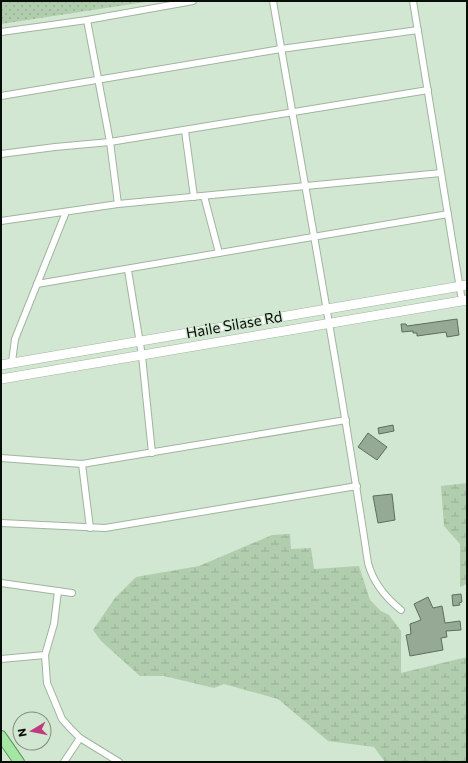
<svg xmlns="http://www.w3.org/2000/svg" width="468" height="763" font-family="Commissioner,sans-serif">
<style>
.grass{fill:url(#grass-dots)}
.wetland{fill:url(#wetland-marsh)}
.building{fill:#95a994;stroke:#5c6f5b}
.lines{fill:none;stroke-linecap:round;stroke-linejoin:round}
.minor-casing{stroke:#a0b49f;stroke-width:8}
.secondary-casing{stroke:#a0b49f;stroke-width:10}
.trunk-casing{stroke:#5f965d;stroke-width:12}
.minor{stroke:#fff;stroke-width:6}
.secondary{stroke:#fff;stroke-width:9}
.trunk{stroke:#a4e6a3;stroke-width:10}
.labels{text-anchor:middle;dominant-baseline:central;stroke-width:3;stroke-linejoin:round;paint-order:stroke}
.street-label{font-size:15px;fill:#070d07;stroke:#d2e7d1}
</style>
<defs>
<pattern id="grass-dots" width="8" height="8" patternUnits="userSpaceOnUse"><rect width="8" height="8" fill="#b0cdae"/><path d="M2 2h.1M6 6h.1" fill="none" stroke="#96af94" stroke-width="1.8" stroke-linecap="round"/></pattern>
<pattern id="wetland-marsh" width="20" height="14" patternUnits="userSpaceOnUse"><rect width="20" height="14" fill="#b0cdae"/><path d="M1 5h8M5 5V1M11 12h8M15 12V8" fill="none" stroke="#96af94"/></pattern>
</defs>
<rect width="100%" height="100%" fill="#d2e7d1"/>
<path class="grass" d="M1,1h151l-151,23z"/>
<g class="wetland">
<path d="M467,483v101l-7,3v-43l-16,-18 -3,-40z"/>
<path d="M290,534l1,15 20,-1 3,21 45,-3 11,34 11,11 8,4 12,16v42l66,-16v105h-82l-11,-15 -46,-6 -50,-42 -54,-15 -10,4 -50,-12h-24l-39,-35 -8,-11 22,-32 21,-21 63,-11 73,-31z"/>
</g>
<g class="building">
<path d="M457,319l2,16 -12,2 -1,-5 -29,4v-3h-4v-2l-11,1 -1,-8h5l1,2z"/>
<path d="M393,425l1,6 -15,3 -1,-6z"/>
<path d="M368,433l19,14 -10,13 -19,-13z"/>
<path d="M392,494l3,26 -17,3 -5,-27z"/>
<path d="M461,594l1,8 -3,1 1,2 -7,1 -1,-11z"/>
<path d="M428,597l5,11 9,-2 3,17 15,-2 1,9 -15,1 1,6 -6,1 2,12 -33,6 -4,-21 5,-1 -1,-10 11,-4 -7,-16z"/>
</g>
<g class="lines">
<defs>
<g id="minor">
<path d="M273,1c32,187 67,374 95,562 5,19 18,35 33,47"/>
<path d="M413,1l49,300"/>
<path d="M87,20l23,122 8,62"/>
<path d="M1,32l86,-12 106,-19"/>
<path d="M1,96l280,-47 137,-19"/>
<path d="M185,131l9,66"/>
<path d="M1,154l54,-7 55,-5 318,-52"/>
<path d="M204,196l15,57"/>
<path d="M1,221l117,-17 323,-31"/>
<path d="M128,270l14,86 10,97"/>
<path d="M37,284l411,-70"/>
<path d="M12,362l3,-23 51,-127"/>
<path d="M1,458l81,6 264,-44"/>
<path d="M82,464l8,64"/>
<path d="M1,523l104,5 252,-42"/>
<path d="M1,583l71,10"/>
<path d="M58,591l-4,33 -9,31 2,28 15,36 8,9 10,10 39,24"/>
<path d="M1,659l44,-4"/>
<path d="M64,762l16,-24"/>
</g>
<g id="secondary">
<path d="M1,365l466,-80"/>
<path d="M1,379l466,-79"/>
</g>
<path id="trunk" d="M1,736l18,26"/>
</defs>
<use href="#minor" class="minor-casing"/>
<use href="#secondary" class="secondary-casing"/>
<use href="#trunk" class="trunk-casing"/>
<use href="#minor" class="minor"/>
<use href="#secondary" class="secondary"/>
<use href="#trunk" class="trunk"/>
</g>
<g class="labels">
<g class="street-label">
<text transform="translate(234 324) rotate(-10)">Haile Silase Rd</text>
</g>
</g>
<rect width="468" height="763" fill="none" stroke="#070d07" stroke-width="4"/>
<g transform="translate(32 731) rotate(260)"><circle r="19" fill="#d2e7d1" stroke="#819080"/>
<path d="M0-3L7 15L0 10L-7 15Z" fill="#c03b7e"/>
<text y="-6" font-size="11" font-weight="bold" text-anchor="middle" fill="#070d07">N</text>
</g>
</svg>
